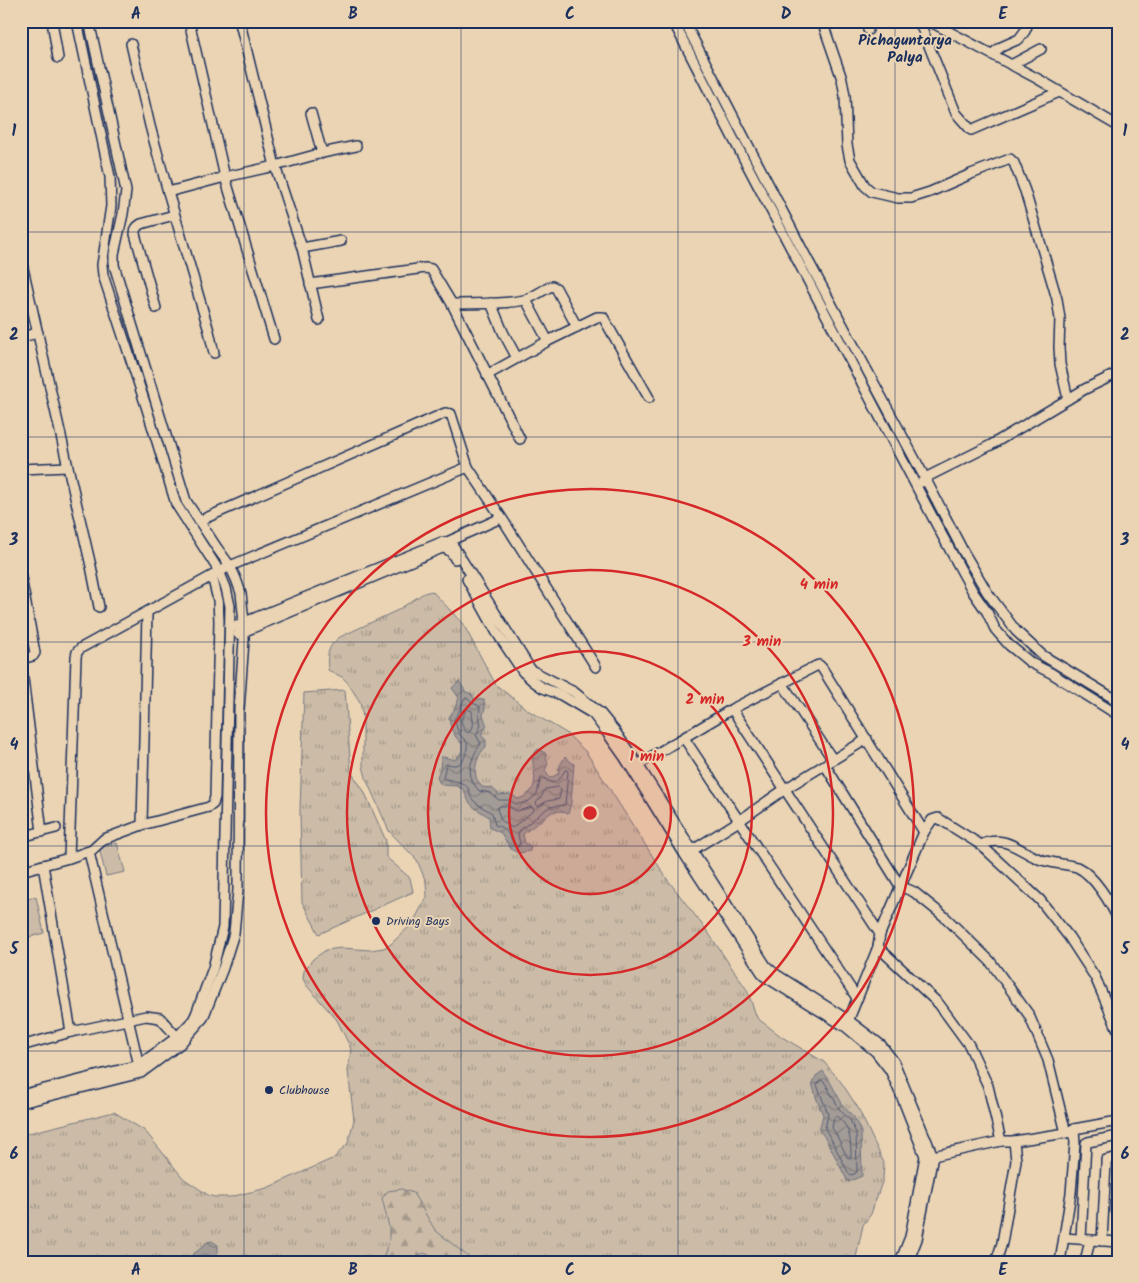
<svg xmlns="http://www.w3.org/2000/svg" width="1139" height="1283" font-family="Kalam,sans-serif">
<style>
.grass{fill:url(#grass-tufts);stroke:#747682}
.forest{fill:url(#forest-firs);stroke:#747682}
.garden{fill:#ccbca7;stroke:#747682}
.water{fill:url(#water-waves);stroke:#6d7080}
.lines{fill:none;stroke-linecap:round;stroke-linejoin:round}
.shore{stroke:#515a74;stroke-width:1}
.minor-casing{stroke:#1b2f5e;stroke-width:12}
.minor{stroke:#ead4b3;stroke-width:9}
.grid{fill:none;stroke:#1b2f5e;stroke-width:1;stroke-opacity:0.55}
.ring{fill:none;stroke:#d62828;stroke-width:2.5}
.poi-dot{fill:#1b2f5e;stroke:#ead4b3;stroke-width:2}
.labels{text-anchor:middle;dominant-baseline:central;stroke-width:4;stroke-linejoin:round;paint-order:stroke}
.poi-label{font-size:12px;fill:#1b2f5e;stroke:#ead4b3;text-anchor:start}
.quarter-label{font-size:15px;font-weight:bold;fill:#1b2f5e;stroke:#ead4b3}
.centre{fill:#d62828;stroke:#ead4b3;stroke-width:2.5}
.ring-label{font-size:15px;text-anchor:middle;font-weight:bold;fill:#d62828;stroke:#ead4b3;stroke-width:4;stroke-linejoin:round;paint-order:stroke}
.neatline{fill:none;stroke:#1b2f5e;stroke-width:2}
.grid-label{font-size:16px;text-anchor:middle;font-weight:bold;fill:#1b2f5e}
</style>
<defs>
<pattern id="grass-tufts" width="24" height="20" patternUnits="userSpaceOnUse" patternTransform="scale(1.25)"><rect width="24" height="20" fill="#ccbca7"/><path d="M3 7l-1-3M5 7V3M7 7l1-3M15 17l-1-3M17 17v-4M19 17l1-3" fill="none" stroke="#a5998b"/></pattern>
<pattern id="forest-firs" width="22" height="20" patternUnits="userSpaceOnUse" patternTransform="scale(1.25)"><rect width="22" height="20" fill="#ccbca7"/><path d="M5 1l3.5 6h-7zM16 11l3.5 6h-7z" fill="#a5998b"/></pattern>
<pattern id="water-waves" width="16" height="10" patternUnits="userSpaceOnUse" patternTransform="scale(1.25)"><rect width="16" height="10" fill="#a39b96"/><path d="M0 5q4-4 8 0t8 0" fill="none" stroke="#847f7e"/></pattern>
</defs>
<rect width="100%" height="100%" fill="#ead4b3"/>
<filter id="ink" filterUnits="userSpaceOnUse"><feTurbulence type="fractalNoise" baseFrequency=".02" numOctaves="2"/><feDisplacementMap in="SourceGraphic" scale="10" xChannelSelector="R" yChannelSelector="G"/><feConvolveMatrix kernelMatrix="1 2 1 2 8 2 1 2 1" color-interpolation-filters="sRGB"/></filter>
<g filter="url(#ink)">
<g class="grass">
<path d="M432,591l31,33 33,61 33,26 37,22 20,19 81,127 40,52 40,59 10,28 25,19 42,25 17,20 17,26 26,55 -1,16 -12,35 -8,11 -8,37h-834v-127l93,-23 31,19 38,47 25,17 6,2h16l37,-9 67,-30 14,-15 6,-23 -6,-49 3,-22 -14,-29 -30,-34 -4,-7 1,-8 9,-12 13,-9 15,-2 29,2 14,-2 7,-4 21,-20 15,-27 -1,-15 -9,-22 -28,-29 -22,-50 -4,-15v-49l-3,-15 -12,-19 -6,-6 -14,-7c-1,-15 -1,-24 12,-33l58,-27 26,-17z"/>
<path d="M345,690l6,82 13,19 22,50v16l24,21 3,14 -94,42 -17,-32 -2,-91 4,-118z"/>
</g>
<path class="forest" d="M401,1189l12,4 22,37 36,29v3h-28l-19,-9 -20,9h-22l7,-22v-13l-7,-29 6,-7z"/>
<g class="garden">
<path d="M117,843l8,29 -19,4 -7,-28z"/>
<path d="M36,897l8,36 -23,6v-39z"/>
</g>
<g class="water">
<path d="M459,681l7,11 6,2 2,5 10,1 1,8 -2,7 4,11 -6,9 5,5v7c-8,7 -12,19 -10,30 1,3 4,7 6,10l10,1 8,7 10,-1 8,5c23,-7 16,-24 14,-43l6,-7 7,4 3,10 -3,8 5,7 8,-4 2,-9 5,-8 9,7 -3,39 -3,11 -7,-3 -9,1 -29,22 2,9 6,4 -1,4 -11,2 -7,-3 -5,-7 -6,-10 -11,-5 -1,-11c-15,-10 -19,-9 -25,-27l-7,-4 -15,-1 -3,-3 -2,-5 3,-8 1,-12h3l11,3 7,-9v-7c-8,-8 -12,-15 -13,-27l5,-7 5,-12 -7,-10z"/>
<path d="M823,1071l6,9 15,27 10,10 7,15 1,44 -14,6 -22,-43 -7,-9 4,-15 -7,-18 -4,-14 5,-8z"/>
<path d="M212,1241l6,4v7l-5,10h-27c6,-9 15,-12 21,-20z"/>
</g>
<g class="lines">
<g class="shore">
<path d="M466,698l2,1 4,4 6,2 2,2 -1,9 2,9 -5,10 5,9c-7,8 -14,24 -9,36 1,4 5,8 7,11l11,2 9,7h10l7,4h3l10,-3 8,-7 4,-17h2c9,11 17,3 22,-7h2l1,2 -3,33 -16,2 -29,23 -2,4 2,10 -2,3c-7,-4 -8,-13 -14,-18 -3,-2 -6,-3 -9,-4l-3,-12c-6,-4 -15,-8 -20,-14 -3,-5 -2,-11 -7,-14 -7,-5 -16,-4 -22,-7l3,-14c3,0 5,1 8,1 11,0 14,-16 13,-23l-8,-8 -5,-15 5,-7 5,-13z"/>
<path d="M468,709l4,2c0,10 5,15 -4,22l-4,-3 -3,-9 5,-11z"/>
<path d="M558,787l3,2 -2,10 -12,2 -8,5h-2l-1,-3 6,-7 3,-7 8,-1z"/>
<path d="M500,806h7l10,5 15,-4 2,3 -22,18 -11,-8 -4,-11z"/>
<path d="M821,1080l4,3 15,27 10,10 6,13 1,38 -1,2 -4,2 -3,-1 -19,-37 -5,-8 3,-15 -11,-29z"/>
<path d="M836,1116c14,9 15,24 15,40l-1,2 -3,-1 -11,-23 -4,-6 2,-10z"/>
</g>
<defs>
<g id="minor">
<path d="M52,21l6,37"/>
<path d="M189,21l36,156 49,162"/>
<path d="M673,21l61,119 209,397 30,55 14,20 8,17 14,16 22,18 20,10 67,42"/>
<path d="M684,21l119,230 122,227 38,73 24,41 29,39 26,24 76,46"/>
<path d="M822,21l20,58 3,17 2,49 3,15 15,26 7,6 26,6h13l19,-6 41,-18 39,-15 4,4 11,28 32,108 3,20 -1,28 1,17 8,35"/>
<path d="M866,21l2,9"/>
<path d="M919,21l37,92 15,17 88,-38"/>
<path d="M929,21l109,58 80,47"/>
<path d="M240,23l35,143 27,82 17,72"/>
<path d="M131,44l19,82 18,66 41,139 5,22"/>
<path d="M992,54l9,-7 18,-8 6,-8 4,-10"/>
<path d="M1011,65l30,-16"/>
<path d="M311,113l11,40"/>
<path d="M168,192l57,-15 50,-11 47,-13 34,-7"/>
<path d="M302,248l39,-7"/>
<path d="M21,259l47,208 23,99 8,41"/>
<path d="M310,284l115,-16 6,1 21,35 68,135"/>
<path d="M526,300l22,41"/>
<path d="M491,303l12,29 14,26"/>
<path d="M452,304c24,-1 49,1 72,-4 7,-1 20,-11 28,-14l4,2 21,39"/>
<path d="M156,308l-21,-74c0,-5 1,-7 6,-10l33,-9"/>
<path d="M21,337l17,-4"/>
<path d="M487,375l61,-34 49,-24h6l46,81"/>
<path d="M21,469l47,-2"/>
<path d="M922,482l3,-4 66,-33 94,-56 33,-16"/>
<path d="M199,521l246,-108 6,1 17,53 37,56 91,144"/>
<path d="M445,543l2,-1 54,-24"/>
<path d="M21,577l14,76 -2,3 -12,3"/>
<path d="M467,579l30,54 26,39 10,9 10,7 18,7 32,19 15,20 17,24 60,97 79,121 82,51 30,25 14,18 11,25 24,61 -15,81 -10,25"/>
<path d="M230,628l212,-86h8l2,2 79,126 43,22 27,22 13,16 24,35 128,201 8,7 74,47 33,25 13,17 39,94 -16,83 -9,23"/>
<path d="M238,634l204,-86c8,1 10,5 13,11"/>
<path d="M21,662l21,170"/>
<path d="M782,683l51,77"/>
<path d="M732,709l148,225"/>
<path d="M684,738l173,260"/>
<path d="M825,765l75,121 14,6 31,25 45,44 39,54 19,45 18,73"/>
<path d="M634,767l98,-58 84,-43 3,-1 3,3 102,164"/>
<path d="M142,825l5,-213"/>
<path d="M21,837l35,-9"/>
<path d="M981,845c23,-11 37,5 58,14 11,4 26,5 38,8 17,8 33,35 41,52"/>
<path d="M89,852l51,218"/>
<path d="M688,853l51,-32 46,-32 82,-50"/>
<path d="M69,858l23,-8 12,-11 38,-14 67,-18 4,-3 2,-7 4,-176 -1,-21 -6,-24"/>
<path d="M43,865l28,167"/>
<path d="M21,871l48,-13 7,-201 1,-5 4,-4 149,-82 238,-99"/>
<path d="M878,947l61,57 30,41 19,41 13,55"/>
<path d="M847,1024l31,-77 2,-13 44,-102 8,-12 6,-2 43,27 59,55 29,37 26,40 23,53"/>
<path d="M21,1046l50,-14 75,-16 14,2 17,19"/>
<path d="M21,1095l118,-30 38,-28 16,-17 3,-6 17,-46 10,-41 7,-321 -4,-18 -7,-17 -43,-67 -30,-98 -43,-131 -1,-10 9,-59 -1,-29 -33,-156"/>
<path d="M21,1103l120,-30 39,-29 23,-26 20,-50 11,-35 4,-43 1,-180 5,-70v-18l-3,-29 -5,-14 -6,-13 -13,-18 -31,-47 -72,-236v-11l9,-40 3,-23 -37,-170"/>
<path d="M927,1156h6l68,-15h13l52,-8 8,-4 44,-8"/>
<path d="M1064,1238l54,4"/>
<path d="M1081,1239l5,-96 2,-1 30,-6"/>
<path d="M1102,1241l4,-77v-4l12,-3"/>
<path d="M996,1262l6,-19 14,-82 -2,-20"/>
<path d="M1060,1262l11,-69 4,-50 -1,-14"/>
<path d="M1085,1262l5,-22"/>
<path d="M1117,1262l1,-2"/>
</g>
</defs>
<use href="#minor" class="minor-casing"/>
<use href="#minor" class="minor"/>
</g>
</g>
<path class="grid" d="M244,21v1241M461,21v1241M678,21v1241M895,21v1241M21,232h1097M21,437h1097M21,642h1097M21,846h1097M21,1051h1097"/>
<circle cx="590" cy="813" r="81" fill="#d62828" fill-opacity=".12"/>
<g class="ring">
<circle cx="590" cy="813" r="81"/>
<circle cx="590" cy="813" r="162"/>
<circle cx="590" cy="813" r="243"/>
<circle cx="590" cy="813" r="324"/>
</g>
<g class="poi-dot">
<circle cx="376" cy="921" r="5"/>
<circle cx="269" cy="1090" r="5"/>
</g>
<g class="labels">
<g class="poi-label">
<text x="386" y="921">Driving Bays</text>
<text x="279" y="1090">Clubhouse</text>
</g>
<g class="quarter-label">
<text x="905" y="41">Pichaguntarya<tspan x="905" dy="17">Palya</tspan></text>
</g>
</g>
<circle cx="590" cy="813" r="8" class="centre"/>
<g class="ring-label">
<text x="819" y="589">4 min</text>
<text x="762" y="646">3 min</text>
<text x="705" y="704">2 min</text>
<text x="647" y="761">1 min</text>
</g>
<rect width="1139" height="1283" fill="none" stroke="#ead4b3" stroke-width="55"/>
<rect x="28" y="28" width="1084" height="1228" class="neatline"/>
<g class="grid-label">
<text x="136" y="19">A</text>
<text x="353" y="19">B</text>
<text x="570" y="19">C</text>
<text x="786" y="19">D</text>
<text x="1003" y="19">E</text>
<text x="14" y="136">1</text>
<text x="1125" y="136">1</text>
<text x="14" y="340">2</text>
<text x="1125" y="340">2</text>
<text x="14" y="545">3</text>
<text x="1125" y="545">3</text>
<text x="14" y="750">4</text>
<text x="1125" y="750">4</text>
<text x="14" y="954">5</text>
<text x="1125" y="954">5</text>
<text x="14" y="1159">6</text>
<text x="1125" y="1159">6</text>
<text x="136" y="1275">A</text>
<text x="353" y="1275">B</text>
<text x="570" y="1275">C</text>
<text x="786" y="1275">D</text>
<text x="1003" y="1275">E</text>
</g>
</svg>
